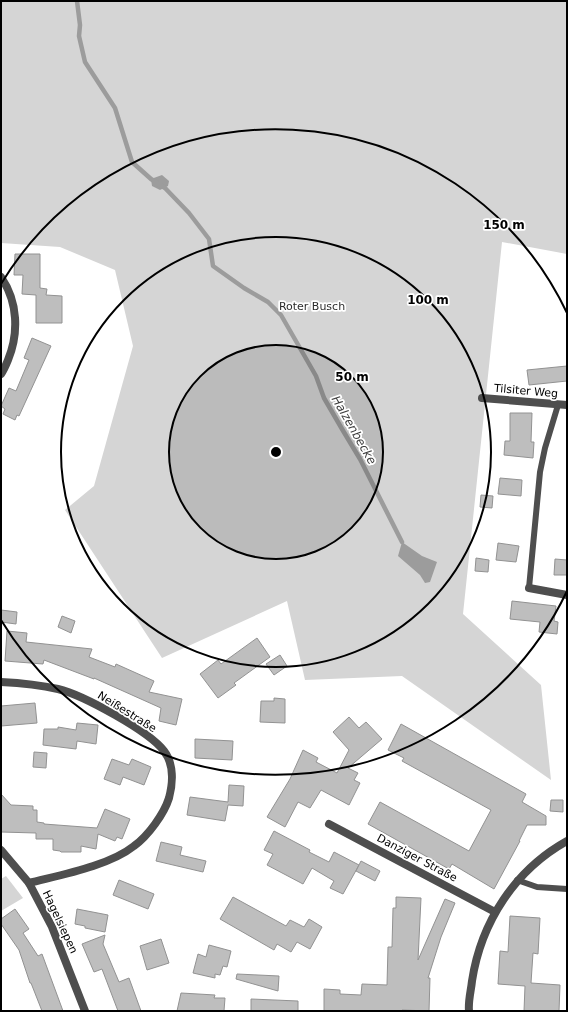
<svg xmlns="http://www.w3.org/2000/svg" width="568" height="1012" font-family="'DejaVu Sans',sans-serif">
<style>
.green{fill:#d5d5d5}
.water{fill:#9c9c9c}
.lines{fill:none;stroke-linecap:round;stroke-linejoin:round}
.stream{stroke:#9c9c9c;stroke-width:4.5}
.building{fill:#bebebe;stroke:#929292}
.lane{stroke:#4e4e4e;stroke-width:6}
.street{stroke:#4e4e4e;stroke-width:8}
.ring{fill:none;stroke:#000;stroke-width:2}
.labels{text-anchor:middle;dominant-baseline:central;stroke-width:3.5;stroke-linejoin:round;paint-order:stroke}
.park-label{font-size:11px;fill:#2c2c2c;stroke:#fff}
.street-label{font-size:11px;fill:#000;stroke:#fff}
.water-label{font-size:12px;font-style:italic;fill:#3d3d3d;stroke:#fff}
.centre{fill:#000;stroke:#fff;stroke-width:2}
.ring-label{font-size:12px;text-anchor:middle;font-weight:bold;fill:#000;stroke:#fff;stroke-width:3.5;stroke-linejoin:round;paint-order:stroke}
</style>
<rect width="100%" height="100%" fill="#fff"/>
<g class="green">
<path d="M1,1h566v253l-65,-12 -39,372 78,71 10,95 -149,-104 -97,4 -18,-79 -125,57 -97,-148 29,-24 39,-140 -18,-76 -55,-23 -59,-4z"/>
<path d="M6,876l17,22 -22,13v-32z"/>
</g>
<g class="water">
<path d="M162,175l7,6 -1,5 -8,4 -8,-4 -1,-7z"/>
<path d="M402,542l20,14 15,6 -7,20 -5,1 -5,-8 -22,-19z"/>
</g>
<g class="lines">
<path class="stream" d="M77,1l3,24 -1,11 6,26 30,46 17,54 19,17 14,9 24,25 20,26 4,27 31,22 24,14 13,13 35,61 8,22 18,31 18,30 42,83"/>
</g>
<g class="building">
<path d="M15,254h25v34l7,1 -1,6 16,1v27h-26v-28l-14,-1 1,-19h-9z"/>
<path d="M32,338l19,8 -32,70 -2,-1 -2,5 -12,-6 2,-5 -4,-3 8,-18 7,3 13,-31 -5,-2z"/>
<path d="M567,366v15l-38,4 -2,-15z"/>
<path d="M510,413h22l-1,29h3l-1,16 -29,-3 1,-14h5z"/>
<path d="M500,478l22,2 -1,16 -23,-2z"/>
<path d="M481,495l12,1 -1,12 -12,-1z"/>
<path d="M498,543l21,3 -3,16 -20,-2z"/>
<path d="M476,558l13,2 -1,12 -13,-1z"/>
<path d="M555,559l12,1v15h-13z"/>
<path d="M512,601l44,5 -2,15 4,1 -1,12 -18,-2 1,-10 -30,-3z"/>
<path d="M1,610l16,2 -1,12 -15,-2z"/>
<path d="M62,616l13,5 -4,12 -13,-6z"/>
<path d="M7,631l20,2 -1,9 66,7 -3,8 26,10 1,-3 38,17 -5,11 33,7 -6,26 -17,-4 2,-13 -67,-30v1l-50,-19 -1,4 -38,-3z"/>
<path d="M257,638l13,19 -36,26 2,2 -18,13 -18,-24 18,-14 3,4z"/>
<path d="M280,655l7,11 -13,9 -8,-11z"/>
<path d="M274,698l11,1v24l-25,-1 1,-21h13z"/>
<path d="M35,703l2,20 -36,3v-20z"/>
<path d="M349,717l10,11 7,-6 16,17 -34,29 10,5 -4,7 6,3 -11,22 -28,-15 -11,18 -12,-6 -13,25 -18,-10 23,-38 13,-29 15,8 -2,4 21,11 12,-23 -16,-18z"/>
<path d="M77,723l21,2 -2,19 -19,-3 -1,8 -33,-4 1,-16h14v-2l18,3z"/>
<path d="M401,724l125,70 -4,8 24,14v9h-19l-8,16h1l-26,48 -42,-25 -3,5 -81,-45 12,-22 89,49 22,-41 -89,-49 2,-3 -16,-8z"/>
<path d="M195,739l38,2 -1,19 -37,-2z"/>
<path d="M34,752l13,1 -1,15 -13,-1z"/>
<path d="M112,759l17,6 3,-6 19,8 -7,18 -21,-8 -3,8 -16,-6z"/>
<path d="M229,785l15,1 -1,20 -15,-1 -3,16 -38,-6 3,-18 38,5z"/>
<path d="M1,794l10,11 22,1v4h4v12l7,1v1l53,4 8,-19 25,10 -8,20 -5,-2 -2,4 -17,-7 -2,15 -15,-3v6h-20l-1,-1 -7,-1v-11h-17v-6l-35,-1z"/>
<path d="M551,800h12v12l-13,-1z"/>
<path d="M274,831l36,19 -1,2 20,10 5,-10 25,13 -16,29 -13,-6 4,-7 -22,-13 -9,16 -36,-19 6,-11 -9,-4z"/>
<path d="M161,842l21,5 -2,8 26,6 -3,11 -47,-11z"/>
<path d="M361,861l19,10 -5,10 -19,-10z"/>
<path d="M119,880l35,14 -6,15 -35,-14z"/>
<path d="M233,897l53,29 4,-6 14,7 5,-8 13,8 -12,22 -13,-7 -6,10 -14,-8 -3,6 -54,-31z"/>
<path d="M396,897l25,1 -3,62 27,-61 10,4 -14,34 -13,41h2l-1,33 -27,-1v1h-78v-22l16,1v4l21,1 1,-11 25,1 1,-38h4l1,-39h3z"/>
<path d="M15,909l14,20 -6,4 15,23 4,-2 21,57h-21l-11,-28h-1l-11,-33 -18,-26v-5z"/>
<path d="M77,909l31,6 -3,17 -20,-4v-2l-10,-2z"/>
<path d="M510,916l30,2 -2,36 -5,-1 -2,30 29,2 -1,26h-35l1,-25 -27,-2 2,-33 8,1z"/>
<path d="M105,935l-2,9 16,38 10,-4 12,33h-23l-16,-42 -8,3 -12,-28z"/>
<path d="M161,939l8,24 -22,7 -7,-24z"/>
<path d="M209,945l22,6 -4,16 -4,-1 -3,9 -5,-1v4l-22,-5 5,-19 8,3z"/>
<path d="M237,974l42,2 -1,15 -42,-12z"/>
<path d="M181,993l34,2 -1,3h11l-1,13h-47z"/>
<path d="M251,999l47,2v10h-47z"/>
</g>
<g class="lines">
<g class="lane">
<path d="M529,588l11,-116 5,-24 13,-43"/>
<path d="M517,880l20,7 30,2"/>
</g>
<g class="street">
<path d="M1,277c17,25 18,56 7,83 -2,5 -4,10 -7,14"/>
<path d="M482,398l85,7"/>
<path d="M529,588l38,7"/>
<path d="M1,682c19,1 39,3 57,7 25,6 91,42 106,62 10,13 9,32 5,47 -5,16 -21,38 -35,48 -25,20 -74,29 -105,37"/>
<path d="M329,824l166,88"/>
<path d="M1,850l28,33 23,44 33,84"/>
<path d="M469,1011c-1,-10 2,-20 3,-30 9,-59 43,-111 95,-140"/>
</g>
</g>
<circle cx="276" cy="452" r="107" fill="#000" fill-opacity=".12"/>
<g class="ring">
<circle cx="276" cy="452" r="107"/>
<circle cx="276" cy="452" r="215"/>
<path d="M567 591A322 322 0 0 1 1 620M1 284A322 322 0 0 1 567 313"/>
</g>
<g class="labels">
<g class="park-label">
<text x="312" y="306">Roter Busch</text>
</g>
<g class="street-label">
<text transform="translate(526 391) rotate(5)">Tilsiter Weg</text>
<text transform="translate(127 712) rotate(32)">Neißestraße</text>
<text transform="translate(417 858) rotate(28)">Danziger Straße</text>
<text transform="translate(60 922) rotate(65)">Hagelsiepen</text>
</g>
<g class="water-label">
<text transform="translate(354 430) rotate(60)">Halzenbecke</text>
</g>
</g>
<circle cx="276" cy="452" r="6" class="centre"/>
<g class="ring-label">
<text x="504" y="229">150 m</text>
<text x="428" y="304">100 m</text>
<text x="352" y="381">50 m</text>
</g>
<rect width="568" height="1012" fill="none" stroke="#000000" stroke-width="4"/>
</svg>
